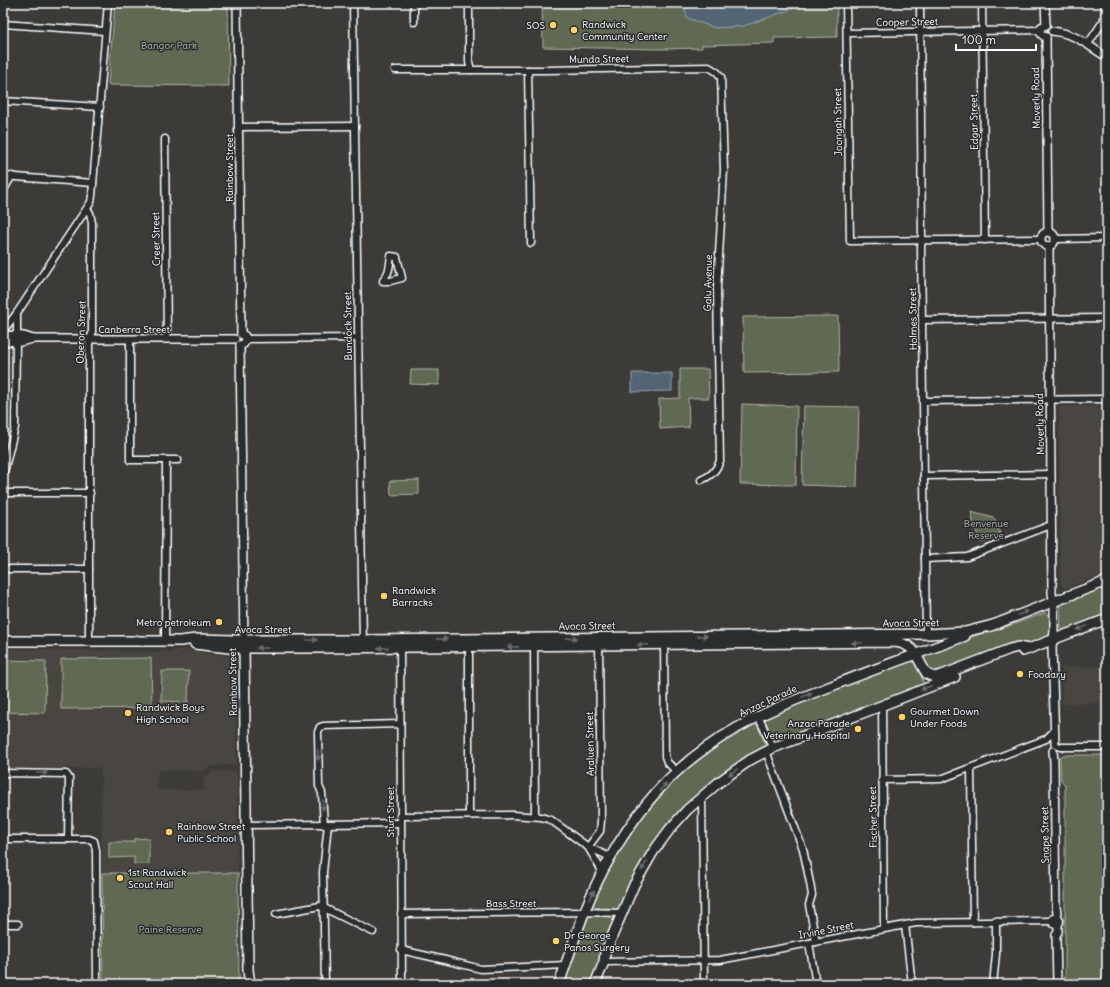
<svg xmlns="http://www.w3.org/2000/svg" width="1110" height="987" font-family="Delius,sans-serif">
<style>
.built{fill:#49453f}
.green{fill:#606b52;stroke:#b0b5a8}
.water{fill:#526575;stroke:#97a3ac}
.lines{fill:none;stroke-linecap:round;stroke-linejoin:round}
.minor-casing{stroke:#fff;stroke-width:9}
.tertiary-casing{stroke:#fff;stroke-width:10}
.primary-casing{stroke:#fff;stroke-width:12}
.minor{stroke:#2a2d2e;stroke-width:6}
.tertiary{stroke:#2a2d2e;stroke-width:7}
.primary{stroke:#2a2d2e;stroke-width:9}
.oneway{fill:#6a6c6d}
.poi-dot{fill:#ffd166;stroke:#2a2d2e;stroke-width:1.5}
.labels{text-anchor:middle;dominant-baseline:central;stroke-width:3;stroke-linejoin:round;paint-order:stroke}
.street-label{font-size:10px;fill:#fff;stroke:#2a2d2e}
.poi-label{font-size:10px;fill:#fff;stroke:#2a2d2e;text-anchor:start}
.park-label{font-size:10px;fill:#b0b5a8;stroke:#2a2d2e}
</style>
<rect width="100%" height="100%" fill="#3c3b38"/>
<filter id="ink" filterUnits="userSpaceOnUse"><feTurbulence type="fractalNoise" baseFrequency=".025" numOctaves="2"/><feDisplacementMap in="SourceGraphic" scale="8" xChannelSelector="R" yChannelSelector="G"/><feConvolveMatrix kernelMatrix="1 2 1 2 8 2 1 2 1" color-interpolation-filters="sRGB"/></filter>
<g filter="url(#ink)">
<g class="built">
<path d="M1061,406h46v167l-42,15 -3,-2 -2,-4 -1,-173z"/>
<path d="M3,649l166,3 13,-3 52,8 2,3v105l-25,1 -7,5 -46,-1 -1,20h47v-12l9,-7h24l1,102h-136l-1,-105 -98,1z"/>
<path d="M1107,666v73h-7v-36l-38,1v-37z"/>
</g>
<g class="green">
<path d="M115,3h113l1,83 -121,-1z"/>
<path d="M542,3h295v34l-63,1v5l-72,2v3l-43,1 -116,-2z"/>
<path d="M838,316l1,56 -95,1 -1,-56z"/>
<path d="M680,369h28l1,29h-21l1,29 -29,2 -1,-30 21,-1z"/>
<path d="M411,370h28v15l-29,-1z"/>
<path d="M742,404l55,2 -1,79 -56,-1z"/>
<path d="M804,406l55,1 -2,80 -55,-2z"/>
<path d="M419,480v14l-28,1 -1,-14z"/>
<path d="M971,512l23,6 7,18 -20,7 -7,-17z"/>
<path d="M1107,586v27l-46,18 -1,-22 3,-6z"/>
<path d="M1045,613l6,4c0,4 2,12 0,16 -3,8 -25,11 -33,11l-83,30 -5,-2 -8,-14 2,-3 69,-26 10,-1z"/>
<path d="M151,658l1,50 -91,1v-50z"/>
<path d="M915,659l9,25 -115,45 -34,15 -10,-24 12,-9z"/>
<path d="M3,660l43,1 -1,52 -42,-1z"/>
<path d="M162,671h27l-1,31 -27,-1z"/>
<path d="M756,722l11,26 -84,64 -22,21 -14,23 -26,50 -3,3 -24,-2 -2,-4 25,-51 30,-44 31,-33 29,-23z"/>
<path d="M1063,755h44v229h-42v-199l-4,-5 -1,-23z"/>
<path d="M149,838v26h-15v-7l-25,1v-16h25v-3z"/>
<path d="M102,873h136l1,111h-136z"/>
<path d="M586,916h24l5,6 -24,62h-29z"/>
</g>
<g class="water">
<path d="M684,3h125l-65,23 -29,2 -28,-10z"/>
<path d="M632,373h40v18l-40,1z"/>
</g>
<g class="lines">
<defs>
<g id="minor">
<path d="M353,3l10,640"/>
<path d="M414,3v19"/>
<path d="M469,3v59l2,8h76l162,-3 8,5 4,5 3,93 -7,118 3,173c-4,10 -9,15 -19,19"/>
<path d="M846,3l4,238 191,-2"/>
<path d="M920,3l2,237 -1,7 5,387"/>
<path d="M982,3l3,237"/>
<path d="M3,24l102,7"/>
<path d="M847,33l193,-3"/>
<path d="M1088,44l16,-24 1,-17"/>
<path d="M395,70h76"/>
<path d="M528,70l3,173"/>
<path d="M3,101l97,6"/>
<path d="M239,127l116,-1"/>
<path d="M165,139l2,200"/>
<path d="M3,176l90,7"/>
<path d="M3,191l9,-15"/>
<path d="M87,209l3,4 2,10v111l-3,10v297"/>
<path d="M1055,239l52,-1"/>
<path d="M391,256l6,1 5,21 -12,3h-7c1,-4 4,-5 5,-9 2,-4 2,-11 3,-16z"/>
<path d="M17,313v23"/>
<path d="M923,320l184,-2"/>
<path d="M3,331l14,-18 74,-111 1,-6 16,-193"/>
<path d="M130,339v121h36l-1,181"/>
<path d="M246,339l112,-1"/>
<path d="M924,401l183,-2"/>
<path d="M166,460h12"/>
<path d="M3,476l12,-49 1,-85"/>
<path d="M924,476l127,-2"/>
<path d="M3,493h87"/>
<path d="M925,559l42,-2 84,-32"/>
<path d="M3,569h86"/>
<path d="M664,641l1,115 2,6 10,10"/>
<path d="M400,643l2,341"/>
<path d="M469,643v172"/>
<path d="M534,644l1,172"/>
<path d="M882,705l2,224"/>
<path d="M758,716l15,32"/>
<path d="M1058,746l3,1h46"/>
<path d="M766,751l37,98 7,34 2,12 -3,10 7,37"/>
<path d="M971,768l2,154"/>
<path d="M3,773l63,1 3,4 -1,61"/>
<path d="M882,780l59,-1 105,-40 7,-7"/>
<path d="M702,797l2,187"/>
<path d="M400,816l113,-1 28,2 10,3 37,27 22,10"/>
<path d="M246,825l154,-2"/>
<path d="M324,825l-2,-32 -3,-7 -1,-54 2,-5 3,-1 77,-2"/>
<path d="M3,839h86l5,2 2,9 1,134"/>
<path d="M588,847l12,-16 1,-10 -2,-178"/>
<path d="M588,847l14,24"/>
<path d="M276,914l44,-8 53,26"/>
<path d="M401,914l180,-2 41,1"/>
<path d="M3,924h15"/>
<path d="M905,925l7,59"/>
<path d="M809,943l7,41"/>
<path d="M401,950l44,10 36,9 85,-4"/>
<path d="M604,962l116,-2 196,-37 136,-2"/>
<path d="M325,984l-2,-112 5,-48"/>
<path d="M993,984l3,-30v-33"/>
</g>
<g id="tertiary">
<path d="M237,3l4,331"/>
<path d="M1045,3l1,22"/>
<path d="M1046,25l-5,2 -1,5 2,3 4,2"/>
<path d="M1052,31c26,3 34,14 55,26"/>
<path d="M1046,37l2,195"/>
<circle cx="1048" cy="239" r="7"/>
<path d="M1049,246l3,347 2,14v24l-2,17 3,96"/>
<path d="M3,335l21,1 9,3"/>
<path d="M3,341l17,1 13,-3h202"/>
<path d="M240,345l4,300"/>
<path d="M240,345l4,-1 2,-5 -1,-3 -4,-2"/>
<path d="M1053,751l1,11 2,145 2,11"/>
<circle cx="1056" cy="921" r="3.5"/>
<path d="M1057,984l-1,-49 2,-3v-7"/>
</g>
<g id="primary">
<path d="M988,627l119,-46"/>
<path d="M3,641h177l16,-2 39,1h128l563,-6 39,-2 28,-7"/>
<path d="M195,644l34,4h92l575,-6c22,4 20,17 31,32l7,3 8,-2 68,-26 8,-2 10,2"/>
<path d="M244,648l4,322 2,14"/>
<path d="M1023,651l84,-32"/>
<path d="M559,984c15,-43 28,-87 51,-126 24,-43 57,-83 97,-111 38,-27 79,-44 122,-60 45,-18 91,-34 136,-51"/>
<path d="M595,984l9,-22 1,-9 29,-68 19,-33 17,-23 17,-19 32,-28 31,-22 23,-12 182,-71"/>
</g>
</defs>
<use href="#minor" class="minor-casing"/>
<use href="#tertiary" class="tertiary-casing"/>
<use href="#primary" class="primary-casing"/>
<use href="#minor" class="minor"/>
<use href="#tertiary" class="tertiary"/>
<use href="#primary" class="primary"/>
</g>
<defs><path id="oneway-solid" d="M-6-.8H1V-3.2L6.5 0L1 3.2V.8H-6Z"/></defs>
<g class="oneway">
<use href="#oneway-solid" transform="translate(1023 613) rotate(-22)"/>
<use href="#oneway-solid" transform="translate(1082 628) rotate(159)"/>
<use href="#oneway-solid" transform="translate(702 636) rotate(-1)"/>
<use href="#oneway-solid" transform="translate(572 638) rotate(-1)"/>
<use href="#oneway-solid" transform="translate(442 639) rotate(-1)"/>
<use href="#oneway-solid" transform="translate(312 640)"/>
<use href="#oneway-solid" transform="translate(857 643) rotate(180)"/>
<use href="#oneway-solid" transform="translate(643 645) rotate(179)"/>
<use href="#oneway-solid" transform="translate(513 647) rotate(179)"/>
<use href="#oneway-solid" transform="translate(262 648) rotate(-179)"/>
<use href="#oneway-solid" transform="translate(383 648) rotate(180)"/>
<use href="#oneway-solid" transform="translate(926 688) rotate(159)"/>
<use href="#oneway-solid" transform="translate(807 695) rotate(-21)"/>
<use href="#oneway-solid" transform="translate(318 755) rotate(89)"/>
<use href="#oneway-solid" transform="translate(733 772) rotate(144)"/>
<use href="#oneway-solid" transform="translate(42 773)"/>
<use href="#oneway-solid" transform="translate(663 787) rotate(-47)"/>
<use href="#oneway-solid" transform="translate(323 805) rotate(88)"/>
<use href="#oneway-solid" transform="translate(644 866) rotate(122)"/>
<use href="#oneway-solid" transform="translate(592 895) rotate(-67)"/>
</g>
</g>
<g class="poi-dot">
<circle cx="553" cy="25" r="4"/>
<circle cx="574" cy="30" r="4"/>
<circle cx="384" cy="596" r="4"/>
<circle cx="219" cy="622" r="4"/>
<circle cx="1020" cy="674" r="4"/>
<circle cx="128" cy="713" r="4"/>
<circle cx="902" cy="717" r="4"/>
<circle cx="858" cy="729" r="4"/>
<circle cx="169" cy="832" r="4"/>
<circle cx="120" cy="878" r="4"/>
<circle cx="556" cy="941" r="4"/>
</g>
<g class="labels">
<g class="street-label">
<text transform="translate(907 22) rotate(-1)">Cooper Street</text>
<text transform="translate(599 59) rotate(-1)">Munda Street</text>
<text transform="translate(1036 98) rotate(-91)">Moverly Road</text>
<text transform="translate(838 122) rotate(-91)">Joongah Street</text>
<text transform="translate(974 122) rotate(-91)">Edgar Street</text>
<text transform="translate(229 168) rotate(-90)">Rainbow Street</text>
<text transform="translate(156 239) rotate(-91)">Creer Street</text>
<text transform="translate(708 283) rotate(-89)">Galu Avenue</text>
<text transform="translate(913 319) rotate(-91)">Holmes Street</text>
<text transform="translate(348 326) rotate(-91)">Bundock Street</text>
<text x="134" y="329">Canberra Street</text>
<text transform="translate(81 332) rotate(-88)">Oberon Street</text>
<text transform="translate(1040 424) rotate(-91)">Moverly Road</text>
<text transform="translate(911 623) rotate(-1)">Avoca Street</text>
<text transform="translate(587 626) rotate(-1)">Avoca Street</text>
<text x="263" y="629">Avoca Street</text>
<text transform="translate(233 682) rotate(-91)">Rainbow Street</text>
<text transform="translate(768 701) rotate(-25)">Anzac Parade</text>
<text transform="translate(590 744) rotate(-91)">Araluen Street</text>
<text transform="translate(390 812) rotate(-90)">Sturt Street</text>
<text transform="translate(873 817) rotate(-91)">Fischer Street</text>
<text transform="translate(1045 835) rotate(-91)">Snape Street</text>
<text x="511" y="903">Bass Street</text>
<text transform="translate(826 930) rotate(-11)">Irvine Street</text>
</g>
<g class="poi-label">
<text x="582" y="24">Randwick<tspan x="582" dy="12">Community Center</tspan></text>
<text x="545" y="25" text-anchor="end">SOS</text>
<text x="392" y="590">Randwick<tspan x="392" dy="12">Barracks</tspan></text>
<text x="211" y="622" text-anchor="end">Metro petroleum</text>
<text x="1028" y="674">Foodary</text>
<text x="136" y="707">Randwick Boys<tspan x="136" dy="12">High School</tspan></text>
<text x="910" y="711">Gourmet Down<tspan x="910" dy="12">Under Foods</tspan></text>
<text x="850" y="723" text-anchor="end">Anzac Parade<tspan x="850" dy="12">Veterinary Hospital</tspan></text>
<text x="177" y="826">Rainbow Street<tspan x="177" dy="12">Public School</tspan></text>
<text x="128" y="872">1st Randwick<tspan x="128" dy="12">Scout Hall</tspan></text>
<text x="564" y="935">Dr George<tspan x="564" dy="12">Panos Surgery</tspan></text>
</g>
<g class="park-label">
<text x="169" y="45">Bangor Park</text>
<text x="986" y="523">Benvenue<tspan x="986" dy="12">Reserve</tspan></text>
<text x="170" y="929">Paine Reserve</text>
</g>
</g>
<rect width="1110" height="987" fill="none" stroke="#2a2d2e" stroke-width="16"/>
<rect x="8" y="8" width="1094" height="971" fill="none" stroke="#fff" stroke-width="1.5" filter="url(#ink)"/>
<path d="M956 44v6h80v-6" fill="none" stroke="#ffffff" stroke-width="2"/>
<text x="962" y="44" font-size="12" fill="#ffffff" stroke="#2a2d2e" stroke-width="3" paint-order="stroke">100 m</text>
</svg>
